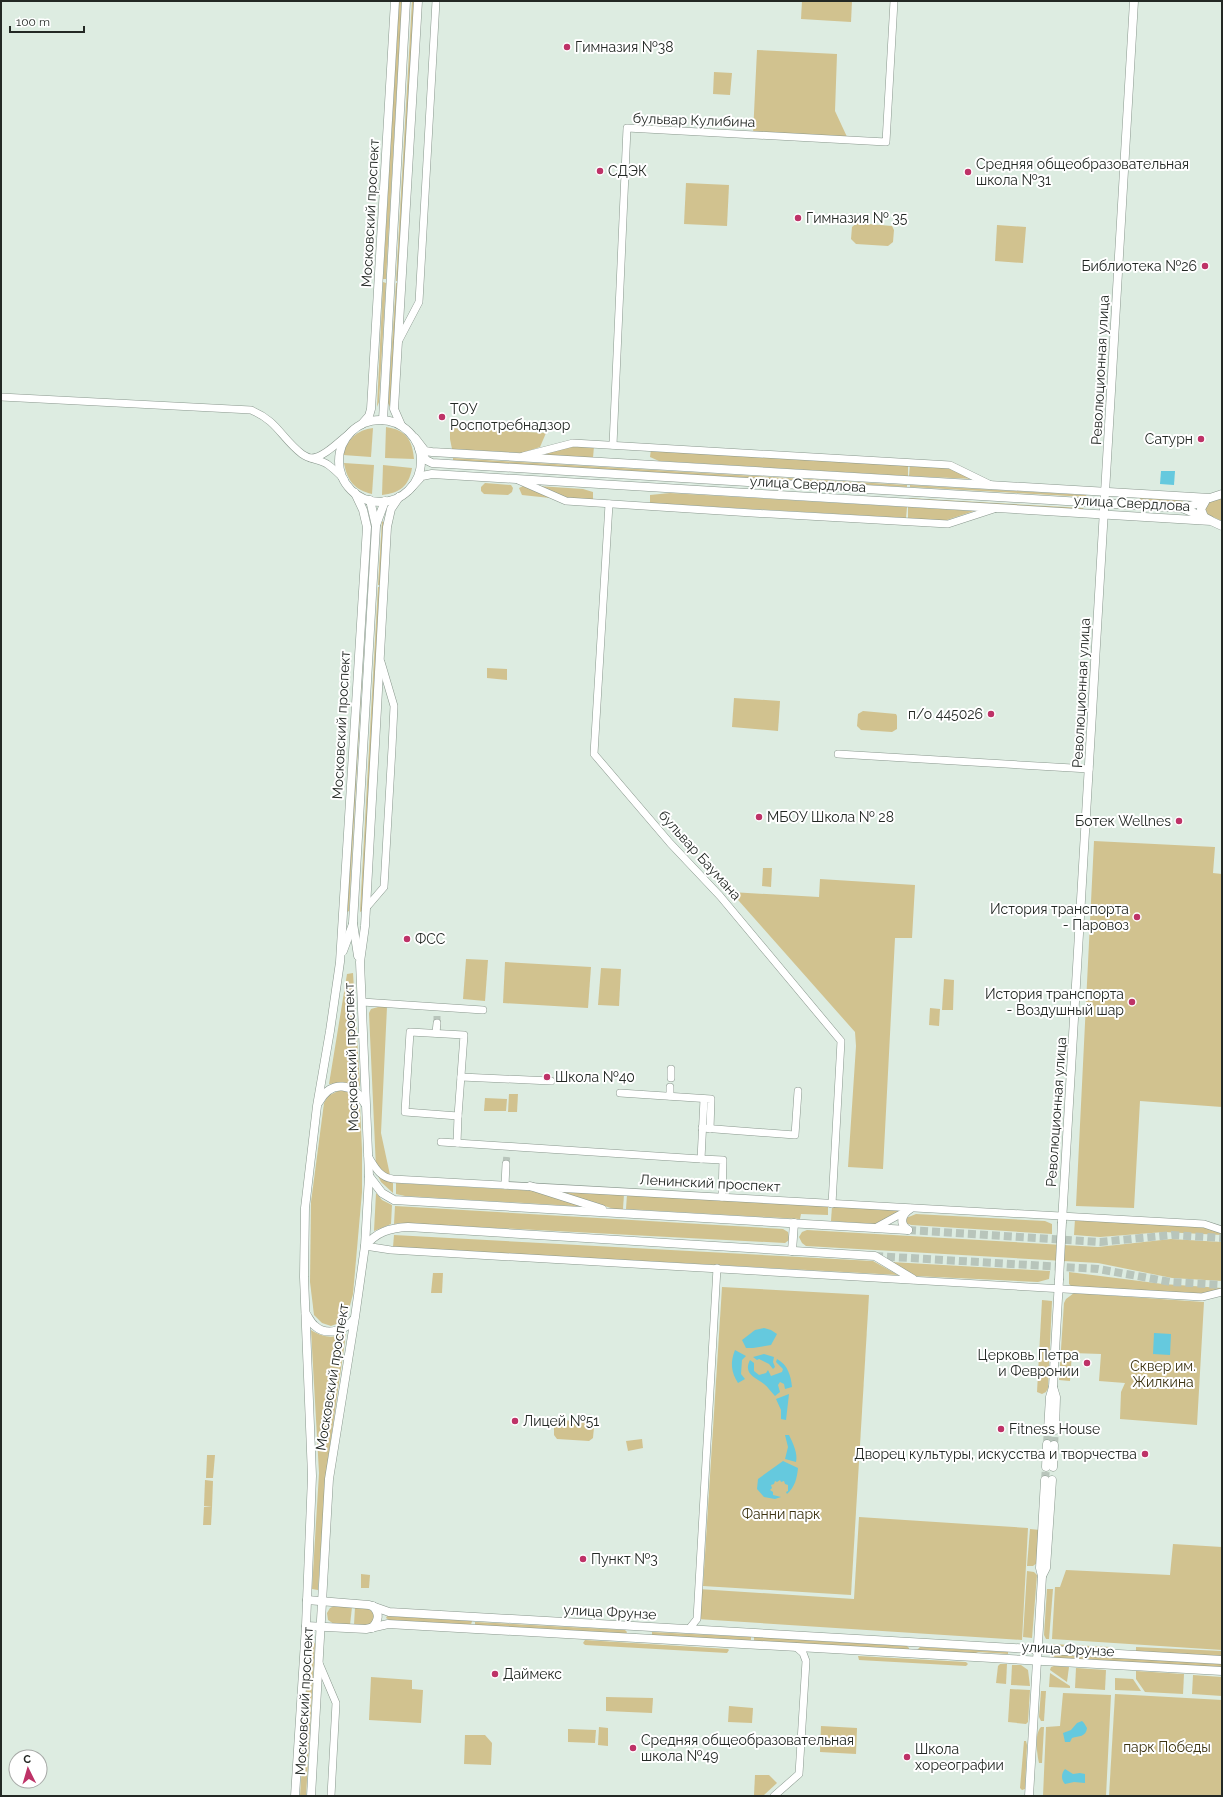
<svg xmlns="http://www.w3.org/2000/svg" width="1223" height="1797" font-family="Raleway,sans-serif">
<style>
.green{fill:#d1c28f}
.water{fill:#65c9de}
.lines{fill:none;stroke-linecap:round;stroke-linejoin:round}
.minor-tunnel{stroke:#b8c5bb;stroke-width:7;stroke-dasharray:7 3.5;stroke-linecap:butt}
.major-tunnel{stroke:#b8c5bb;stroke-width:8;stroke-dasharray:8 4;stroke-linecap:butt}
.minor-casing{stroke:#89978d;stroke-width:8}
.major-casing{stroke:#89978d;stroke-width:9}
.minor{stroke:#fff;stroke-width:7}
.major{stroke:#fff;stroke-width:8}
.major-bridge-casing{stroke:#89978d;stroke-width:9;stroke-linecap:butt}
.major-bridge{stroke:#fff;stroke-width:8}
.poi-dot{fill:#be3267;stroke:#fff;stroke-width:1.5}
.labels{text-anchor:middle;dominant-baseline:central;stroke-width:4;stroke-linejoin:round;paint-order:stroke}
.poi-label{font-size:14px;fill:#232824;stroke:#fff;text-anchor:start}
.street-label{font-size:14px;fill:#232824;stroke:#fff}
.park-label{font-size:14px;fill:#3c3311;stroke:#fff}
</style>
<rect width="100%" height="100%" fill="#ddece1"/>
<g class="green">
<path d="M399,1h3l-16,278h-3z"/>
<path d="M412,1h3l-16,280h-3z"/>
<path d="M802,1h50l-1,21 -50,-3z"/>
<path d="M757,50l80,4 -2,57 13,28 -95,-5z"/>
<path d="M714,72l18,1 -2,22 -17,-1z"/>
<path d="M686,183l43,2 -2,41 -43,-2z"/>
<path d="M857,223l35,3 2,4 -1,12 -5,4 -32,-2 -5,-5 1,-12z"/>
<path d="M997,225l29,2 -3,36 -28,-2z"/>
<path d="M383,282l3,1 -7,119 -2,5z"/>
<path d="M396,283h3l-9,124 -2,-4z"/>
<path d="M386,427c20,3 26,12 28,32l-29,-1z"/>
<path d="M373,428l-2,29 -28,-2c4,-16 14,-25 30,-27z"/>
<path d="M450,428l96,5 -6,14 -18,6 -70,-4 -2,-10z"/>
<path d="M570,445l24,1 -1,12 -51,-3z"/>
<path d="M651,449l257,15v12l-249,-15 -9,-4z"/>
<path d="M453,458l454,27v2l-454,-26z"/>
<path d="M344,463l30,2 -2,29c-17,-4 -25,-13 -28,-31z"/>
<path d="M910,464l34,2 30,13 -65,-3z"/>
<path d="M383,465l29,3c-3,18 -12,25 -30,27z"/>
<path d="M485,483l26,2 2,3 -1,4 -4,3 -24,-1 -3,-3v-4z"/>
<path d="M910,485l176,10 1,2 -177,-10z"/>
<path d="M523,486h1l26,12 -28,-3 -3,-7z"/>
<path d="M538,486l45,3 10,3v8l-27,-2z"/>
<path d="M670,493l237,14 -1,11 -256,-15v-8z"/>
<path d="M909,498l174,10 1,2 -175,-9z"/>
<path d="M1140,498l43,2 -1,3 -42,-3z"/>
<path d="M1222,498v23l-18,-8 1,-10z"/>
<path d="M908,507l66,4 -30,10 -36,-3z"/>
<path d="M382,521l2,2 -3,62h-3z"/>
<path d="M365,587h2l-18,324 -2,1z"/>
<path d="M378,587h3l-19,324 -2,1z"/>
<path d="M487,668l20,1v11l-20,-2z"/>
<path d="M734,698l46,3 -2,30 -46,-4z"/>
<path d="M863,711l33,3 1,2v13l-5,3 -31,-2 -4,-4 1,-12z"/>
<path d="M1094,841l121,6 -2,26 9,1v233l-82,-6 -6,107 -58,-2z"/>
<path d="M763,868h9l-1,19 -9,-1z"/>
<path d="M820,879l95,6 -3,53h-17l-12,231 -35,-2 8,-121 -1,-14 -124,-140 88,5z"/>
<path d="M466,959l22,1 -3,41 -22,-2z"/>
<path d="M505,962l86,5 -3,41 -85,-5z"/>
<path d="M601,968l20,1 -2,37 -21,-1z"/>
<path d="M353,973l7,112 -1,2 -14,-4 -16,1 18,-110z"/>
<path d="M944,979l10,1 -1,30h-11z"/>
<path d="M378,1007h9l-6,126 9,42 -5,-1 -9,-6 -7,-155 2,-4z"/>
<path d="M930,1008l10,1 -1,17 -10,-1z"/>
<path d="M340,1090l13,3 7,13 2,44v42l-9,102 -6,23 -5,5 -11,4 -9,-3 -8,-8 -4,-33 1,-80 13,-99 4,-7z"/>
<path d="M509,1094h9l-1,18h-9z"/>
<path d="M485,1098l22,1 -1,12h-22z"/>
<path d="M376,1172l17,11v10l-12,-11z"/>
<path d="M396,1183l141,8 53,16 -185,-11 -9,-2z"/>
<path d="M554,1190l70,4 -1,15h-9z"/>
<path d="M376,1193l6,7 10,5 -1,19 -17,7z"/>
<path d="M627,1194l201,12v9l-27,-1 -1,5 -174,-10z"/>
<path d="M395,1206l388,23 5,3 1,8 -4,3 -384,-20 -7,1z"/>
<path d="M832,1206l71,5 -28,13 -44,-3z"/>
<path d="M916,1214l129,7 7,3v10l-141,-9 -5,-2v-5z"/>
<path d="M1075,1219l127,7 20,7v2l-58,-3 -64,5 -26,-2z"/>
<path d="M807,1230l291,17 73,-8 51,3v39l-50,-3 -74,-15 -292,-17 -4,-3 -3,-6 3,-5z"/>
<path d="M394,1235l479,26 25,14 -505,-28z"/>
<path d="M891,1262l159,9 -1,8 -11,3 -123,-6z"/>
<path d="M1069,1272l94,12 59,4v2l-25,4 -125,-7 -3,-3z"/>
<path d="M433,1273h10l-1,20h-11z"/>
<path d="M722,1287l147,8 -18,300 -148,-9z"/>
<path d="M1074,1293l130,9 -7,123 -77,-6 1,-27 4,-9 -26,-2 2,-27 -29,-1 -2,28 -11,-1 5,-77 2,-4z"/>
<path d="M1042,1300l10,1 -4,87 -2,4 -4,2 -5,-2z"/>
<path d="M311,1330c13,8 21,8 35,4l-20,140 -8,116 -6,-1 7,-116z"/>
<path d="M558,1420l34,2 2,5 -1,11 -4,3 -32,-2 -3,-4v-11z"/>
<path d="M642,1439l1,9 -15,3 -2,-10z"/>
<path d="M207,1455h8l-2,23h-7z"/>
<path d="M205,1480l8,1 -1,26 -8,-1z"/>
<path d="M204,1507h8l-1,18h-8z"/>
<path d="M859,1517l169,11 -6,112 -325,-21 1,-30 156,10z"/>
<path d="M1030,1529l10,1 -3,33 -4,3h-6z"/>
<path d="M1173,1544l49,3v103l-170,-11 3,-52h5l6,-17 104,5z"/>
<path d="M1027,1571l7,1 3,3 -5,63 -9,-1z"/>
<path d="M361,1574l9,1 -1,13h-8z"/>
<path d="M1047,1589h6l-4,50h-3l-2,-4z"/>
<path d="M334,1606l18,1 -2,18 -16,-1 -6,-4 -1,-7 3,-5z"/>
<path d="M355,1607c10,1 17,0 20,11l-6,7h-15z"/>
<path d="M387,1616l85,5 -1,4 -82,-5 -3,-2z"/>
<path d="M475,1622l150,8 2,2 -1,2 -151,-8z"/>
<path d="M652,1632l99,5v4l-99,-5z"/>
<path d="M754,1637l153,9 2,2v2l-155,-9z"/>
<path d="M585,1640l143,9 1,1 -2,3 -142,-8 -2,-2z"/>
<path d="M313,1641l2,3 -7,117h-6l7,-116 1,-3z"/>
<path d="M1052,1644l58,3v2l-58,-3z"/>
<path d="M920,1647l88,5v2l-30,-2 -4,2 -57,-4z"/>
<path d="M1136,1647l86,4v5l-86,-5z"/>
<path d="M1051,1654l171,10v5l-171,-11z"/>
<path d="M858,1656l108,6 2,2 -2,2 -107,-6z"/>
<path d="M1000,1664h7l-1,20 -10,-1 2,-17z"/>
<path d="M1012,1665h9l7,5 2,16 -19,-1z"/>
<path d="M1054,1666l15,1 -2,15 -17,-12 1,-3z"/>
<path d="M1076,1668l30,2 -1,20 -30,-2z"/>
<path d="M1136,1671l48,3 -1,20 -38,-2 -9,-13z"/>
<path d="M1050,1673l20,13v2l-21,-1z"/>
<path d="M1193,1675l29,2v19l-30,-2z"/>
<path d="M371,1677l41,3v9l11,1 -2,33 -52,-3z"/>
<path d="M1115,1678l18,1 8,12 -26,-1z"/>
<path d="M1010,1689l20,1 -2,32 -2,2 -18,-2z"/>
<path d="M1041,1691h5l-2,30h-3l-2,-4z"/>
<path d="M1063,1693l48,2 -5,101h-63l3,-69 14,-1z"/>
<path d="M1115,1694l107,6v96h-113z"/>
<path d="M606,1697l47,1 -1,15 -46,-2z"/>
<path d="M729,1706l24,2 -1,15 -24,-1z"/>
<path d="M821,1726l36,2 -1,26 -36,-2z"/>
<path d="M599,1727l9,1v18l-10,-1z"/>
<path d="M1041,1727h3l-2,36h-3c-2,-9 -5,-29 2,-36z"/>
<path d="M568,1729l28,1 -1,13 -27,-1z"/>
<path d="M465,1735h20l7,8 -1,22 -27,-1z"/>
<path d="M1024,1741h2l1,4 -2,44 -3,1 -2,-2z"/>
<path d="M302,1764h6l-2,32h-6z"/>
<path d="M755,1775h14l8,8 -13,12h-10z"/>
</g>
<g class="water">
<path d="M1161,471h14l-1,14 -14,-1z"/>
<path d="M764,1328l7,2 6,4 -6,11 -18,3h-7l-4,-8 13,-10z"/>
<path d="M1154,1333l17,1 -1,21 -17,-1z"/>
<path d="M735,1350l11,6 -4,4 -1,14 4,5 -7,4c-7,-11 -8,-21 -3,-33z"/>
<path d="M764,1354l10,3 -1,5 2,5 -2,2 -4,-5 -10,-5 -2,1 -4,-3z"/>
<path d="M777,1359c11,6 14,17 15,28l-7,2 -1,-5 -4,-2 -2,3 2,7 -5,4c-4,-4 -7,-9 -11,-12 -9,-7 -21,-10 -14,-24l4,3v8l5,4 7,-2 2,-3 3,6 11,-4 1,-3 -7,-7z"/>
<path d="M789,1394l-3,26 -5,-1v-9l-5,-11z"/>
<path d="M785,1435h4c4,8 9,19 7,27l-11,-3 3,-12z"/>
<path d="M783,1461l15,7c-1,10 -3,19 -11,26l-1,-2 2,-1v-6l-3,-1 -1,-3 -3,1 -1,-2 -3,2 -2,-1 -1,3 -3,1 1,3 -2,2 3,2v3l8,2 -6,2 -11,-2 -7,-8 1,-10z"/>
<path d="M1082,1721l2,2 3,5c-1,9 -8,8 -15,10l-2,4h-5l-2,-9 8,-3 6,-7z"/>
<path d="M1065,1769l8,5 7,-1 5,1v9l-11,-1 -9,2c-4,-4 -4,-11 0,-15z"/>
</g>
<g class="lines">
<g class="minor-tunnel">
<path d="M437,1023v-9"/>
<path d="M506,1164l1,-10"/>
</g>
<g class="major-tunnel">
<path d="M908,1230l192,12 72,-7 50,3"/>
<path d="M875,1256l223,13 73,13 51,3"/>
<path d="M1047,1444l1,-14"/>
<path d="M1054,1445l1,-15"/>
<path d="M1045,1480l1,-13"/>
</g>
<defs>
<g id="minor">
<path d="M398,342l21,-40 17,-301"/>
<path d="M1,397l250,13c27,11 30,28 51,44 8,6 17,5 25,10 6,4 12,10 17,15"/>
<path d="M613,445l14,-317 259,14 8,-141"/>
<path d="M523,456l50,-13 377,22 41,20"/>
<path d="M311,458c13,0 29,-18 40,-26"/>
<path d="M518,480l48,21 186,12 196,11 46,-15"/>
<path d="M609,504l-15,250 76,89 50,53 121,145 -9,163"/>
<path d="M838,754l251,15"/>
<path d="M366,908l18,-21 8,-139 2,-42 -13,-44"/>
<path d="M362,1002l121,8"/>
<path d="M410,1032l54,3 -6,81 -53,-4z"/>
<path d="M436,1033l1,-10"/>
<path d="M461,1077l90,4"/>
<path d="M671,1078v-9"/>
<path d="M620,1093l91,6 -1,30"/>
<path d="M670,1096v-9"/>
<path d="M704,1099l-3,60 22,1 -1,37"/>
<path d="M702,1128l93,7 3,-44"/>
<path d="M441,1142l260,17"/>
<path d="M457,1143l1,-27"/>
<path d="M368,1156c7,11 11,21 25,23l811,45 18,6"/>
<path d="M505,1185l1,-21"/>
<path d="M875,1228l33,-18"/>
<path d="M365,1246l26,4 811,47 20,-5"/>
<path d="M689,1629l8,-10 20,-351"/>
<path d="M319,1663l17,40 -5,93"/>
<path d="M774,1796l25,-22 7,-113 -3,-8 -7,-6"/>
</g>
<g id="major">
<path d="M383,420l23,-419"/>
<circle cx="380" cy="461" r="41"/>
<path d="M362,424l7,-8 2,-7 24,-408"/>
<path d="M401,425l-7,-16 24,-408"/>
<path d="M415,438l10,13 7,1 778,46 12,-4"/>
<path d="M419,448l7,12 6,3 750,45 22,-6"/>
<path d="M409,490l13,-14 10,-2 779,47 11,5"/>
<path d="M1206,500l-5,9 3,8 6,3"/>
<path d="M1182,508l22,9"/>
<path d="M376,525l9,-24"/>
<path d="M343,951l10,-27"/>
<path d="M358,956l-5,-33 23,-397 -6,-26"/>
<path d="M319,1102c12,-23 35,-19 46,2"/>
<path d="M369,1176l13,17 12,7 514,30"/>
<path d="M530,1186l72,23"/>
<path d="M1062,1222l72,-1221"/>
<path d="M908,1230c-9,-6 -7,-15 2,-21"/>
<path d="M365,1246c12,-14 24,-18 43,-19l467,29 38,23"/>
<path d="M792,1251l2,-28"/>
<path d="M306,1314c3,4 5,9 9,12 12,11 31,4 39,-7"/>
<path d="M1053,1387l3,10 -1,33"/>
<path d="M1048,1430l2,-33 3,-10 6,-107"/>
<path d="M1046,1467l1,-23"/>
<path d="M1053,1467l1,-22"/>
<path d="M1042,1576l4,-8 6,-88"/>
<path d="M307,1600l62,5 20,7 833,48"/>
<path d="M306,1626l60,3 22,-5 834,47"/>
<path d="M372,1628c7,-8 8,-14 1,-22"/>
<path d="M295,1796l11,-170 6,-150 -8,-199 1,-69 12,-102 13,-75 10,-69 27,-435 -4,-17 -8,-17"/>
<path d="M311,1796l18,-317 26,-162 10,-71 4,-70 -9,-214 5,-36 22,-399 4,-18 8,-12"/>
<path d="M1029,1796l13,-220 -2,-8 5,-88"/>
</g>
</defs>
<use href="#minor" class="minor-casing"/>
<use href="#major" class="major-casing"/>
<use href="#minor" class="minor"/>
<use href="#major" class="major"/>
<defs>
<path id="major-bridge" d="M1059,1280l3,-58"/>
</defs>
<use href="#major-bridge" class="major-bridge-casing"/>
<use href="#major-bridge" class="major-bridge"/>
</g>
<g class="poi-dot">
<circle cx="567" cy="47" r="4"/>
<circle cx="600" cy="171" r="4"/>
<circle cx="968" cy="172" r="4"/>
<circle cx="798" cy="218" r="4"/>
<circle cx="1205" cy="266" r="4"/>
<circle cx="442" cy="417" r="4"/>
<circle cx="1201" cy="439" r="4"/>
<circle cx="991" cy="714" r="4"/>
<circle cx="759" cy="817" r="4"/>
<circle cx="1179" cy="821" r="4"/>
<circle cx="1137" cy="917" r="4"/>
<circle cx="407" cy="939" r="4"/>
<circle cx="1132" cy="1002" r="4"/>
<circle cx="547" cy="1077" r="4"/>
<circle cx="1087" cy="1363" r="4"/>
<circle cx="515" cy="1421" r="4"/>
<circle cx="1001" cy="1429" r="4"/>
<circle cx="1145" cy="1454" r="4"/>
<circle cx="583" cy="1559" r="4"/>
<circle cx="495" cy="1674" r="4"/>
<circle cx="633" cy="1748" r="4"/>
<circle cx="907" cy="1757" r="4"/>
</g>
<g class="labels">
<g class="poi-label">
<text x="575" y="47">Гимназия №38</text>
<text x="976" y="164">Средняя общеобразовательная<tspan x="976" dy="16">школа №31</tspan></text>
<text x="608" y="171">СДЭК</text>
<text x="806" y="218">Гимназия № 35</text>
<text x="1197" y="266" text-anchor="end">Библиотека №26</text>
<text x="450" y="409">ТОУ<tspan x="450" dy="16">Роспотребнадзор</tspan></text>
<text x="1193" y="439" text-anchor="end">Сатурн</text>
<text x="983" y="714" text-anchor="end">п/о 445026</text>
<text x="767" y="817">МБОУ Школа № 28</text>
<text x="1171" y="821" text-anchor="end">Ботек Wellnes</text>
<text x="1129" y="909" text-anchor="end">История транспорта<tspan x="1129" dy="16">- Паровоз</tspan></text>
<text x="415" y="939">ФСС</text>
<text x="1124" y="994" text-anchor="end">История транспорта<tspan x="1124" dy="16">- Воздушный шар</tspan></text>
<text x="555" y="1077">Школа №40</text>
<text x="1079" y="1355" text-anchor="end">Церковь Петра<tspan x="1079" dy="16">и Февронии</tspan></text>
<text x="523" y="1421">Лицей №51</text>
<text x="1009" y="1429">Fitness House</text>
<text x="1137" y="1454" text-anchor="end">Дворец культуры, искусства и творчества</text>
<text x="591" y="1559">Пункт №3</text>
<text x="503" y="1674">Даймекс</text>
<text x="641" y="1740">Средняя общеобразовательная<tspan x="641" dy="16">школа №49</tspan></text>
<text x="915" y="1749">Школа<tspan x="915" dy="16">хореографии</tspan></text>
</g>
<g class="street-label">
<text transform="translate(694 120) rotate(2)">бульвар Кулибина</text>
<text transform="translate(370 213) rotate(-87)">Московский проспект</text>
<text transform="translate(1100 370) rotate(-87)">Революционная улица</text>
<text transform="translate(808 484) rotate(3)">улица Свердлова</text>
<text transform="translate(1132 503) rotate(3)">улица Свердлова</text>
<text transform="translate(1081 693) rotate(-87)">Революционная улица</text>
<text transform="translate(341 725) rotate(-87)">Московский проспект</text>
<text transform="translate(700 855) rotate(48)">бульвар Баумана</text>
<text transform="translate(351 1057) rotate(-92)">Московский проспект</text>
<text transform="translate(1056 1112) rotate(-86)">Революционная улица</text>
<text transform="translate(710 1183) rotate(3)">Ленинский проспект</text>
<text transform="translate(332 1377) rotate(-81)">Московский проспект</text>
<text transform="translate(610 1612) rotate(3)">улица Фрунзе</text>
<text transform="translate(1068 1649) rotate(3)">улица Фрунзе</text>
<text transform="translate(304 1701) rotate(-87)">Московский проспект</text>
</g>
<g class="park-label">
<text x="1163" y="1366">Сквер им.<tspan x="1163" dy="16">Жилкина</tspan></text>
<text x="781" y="1514">Фанни парк</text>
<text x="1167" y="1747">парк Победы</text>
</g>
</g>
<rect width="1223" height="1797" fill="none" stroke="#232824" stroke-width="4"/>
<g transform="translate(28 1769) rotate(355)"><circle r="19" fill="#ffffff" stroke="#a7a9a7"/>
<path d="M0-3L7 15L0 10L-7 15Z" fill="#be3267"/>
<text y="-6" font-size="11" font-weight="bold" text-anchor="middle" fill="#232824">С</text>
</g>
<path d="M10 26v6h74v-6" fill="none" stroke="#232824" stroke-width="2"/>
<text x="16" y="26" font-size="12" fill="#232824" stroke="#ffffff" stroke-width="3" paint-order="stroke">100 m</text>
</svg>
